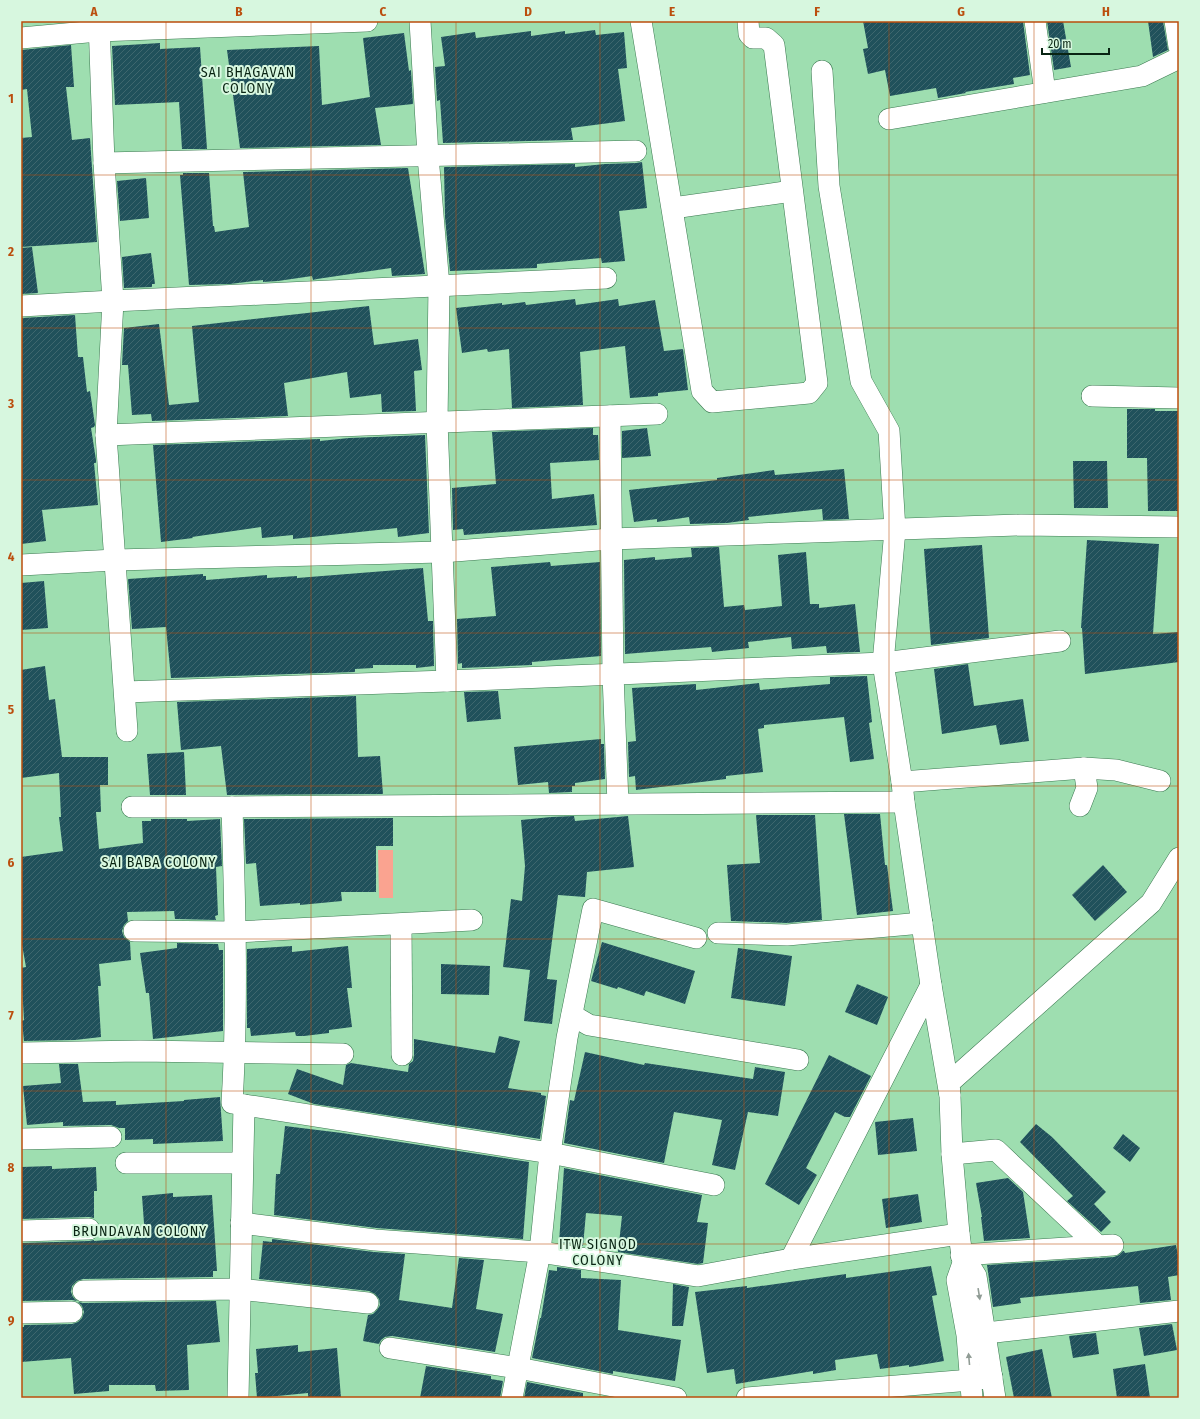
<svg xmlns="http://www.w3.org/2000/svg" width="1200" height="1419" font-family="'Fira Sans Condensed',sans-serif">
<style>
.green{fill:#faa390}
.building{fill:url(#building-hatch)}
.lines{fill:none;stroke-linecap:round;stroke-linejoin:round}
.street-casing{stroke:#3b7950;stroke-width:22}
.street{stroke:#fff;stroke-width:21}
.oneway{fill:#909c95}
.grid{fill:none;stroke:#bb4e0d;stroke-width:1;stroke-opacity:0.55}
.labels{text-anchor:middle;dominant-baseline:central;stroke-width:4;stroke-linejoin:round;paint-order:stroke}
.neighbourhood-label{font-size:14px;letter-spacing:1px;fill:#092413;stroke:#d7f7df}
.neatline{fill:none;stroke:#bb4e0d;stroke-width:1.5}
.grid-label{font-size:13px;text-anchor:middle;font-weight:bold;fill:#bb4e0d}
</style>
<defs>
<pattern id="building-hatch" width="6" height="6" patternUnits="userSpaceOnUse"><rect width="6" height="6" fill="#20515b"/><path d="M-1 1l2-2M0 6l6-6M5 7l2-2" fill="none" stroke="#3e676e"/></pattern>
</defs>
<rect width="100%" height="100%" fill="#9edeb0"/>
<path class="green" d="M378,850h15v48h-14z"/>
<g class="building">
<path d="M863,21h160l7,54 -17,3 1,6 -49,8 1,1 -28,5 -2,-10 -46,8 -5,-26 -17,4 -5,-25 5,-1z"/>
<path d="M1047,21h16l8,46 -17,3z"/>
<path d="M1148,21h15l5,29 -15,7z"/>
<path d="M595,30l1,5 28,-3 3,36 -9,1 7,52 -54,7 2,12 -130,3 -3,-43 -3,1 -2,-34 10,-1 -4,-29 34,-5 1,6 55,-7v5l34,-5v3z"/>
<path d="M404,33l5,38 2,-1 2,34 -38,4 6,37 -141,3 -13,-98 92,-4 3,59 48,-8 -7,-59z"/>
<path d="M160,43v6l40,-2 7,102h-25l-3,-47 -64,3 -3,-59z"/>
<path d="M71,45l3,42h-8l6,53 18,-2 7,104 -76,5v-109l11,-1 -5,-48 -6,1v-40z"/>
<path d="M642,162l5,46 -28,3 6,50 -23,2 -1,-5 -64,6v4l-87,3 -5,-54 -1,-50 131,-3v3l30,-3 31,-1z"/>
<path d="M408,168l17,106 -33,2 -1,-8 -74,11 -4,1 -1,-4 -34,5 -15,1v-2l-33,4 -41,1 -9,-110h3v-2h26l4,53h1l1,6 34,-5 -6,-55z"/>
<path d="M146,178l3,40 -29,3 -3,-40z"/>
<path d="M32,247l6,46 -17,1v-46z"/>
<path d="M151,253l4,31h-3v3l-28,1 -2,-31z"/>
<path d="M575,299l1,6 42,-6 1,7 36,-6 9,51 19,-2 5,41 -30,3v3l-28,2 -5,-52 -45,6 3,53 -71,3 -3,-59 -21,3 -1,-3 -25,4 -6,-45 46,-5v2l23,-3 1,3z"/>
<path d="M369,306l5,39 44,-6 4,31 -8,1 2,40 -34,1 -1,-18 -31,4 -3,-26 -63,11 4,33 -136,5 -1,-7 -19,1 -4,-50h-6l2,-37 35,-4 10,81 30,-3 -7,-76z"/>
<path d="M75,315l3,42h5l4,35 3,-1 5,34 -1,2 -3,1 5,32v3h-2l4,42 -56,5 4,31 -25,3v-226z"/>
<path d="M1127,409h28v2h24v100h-31l-1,-53h-20z"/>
<path d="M593,428v7h5l1,25 -49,3 2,36 42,-5 3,31 -133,10 -1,-6 -10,1 -1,-42 44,-4 -4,-52z"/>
<path d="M647,428l4,28 -29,2v-27z"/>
<path d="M425,435l4,98 -31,4 -1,-9 -104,11v-4l-31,3 -1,-11 -69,10 1,1 -32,4 -8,-97 167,-6v2l29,-3z"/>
<path d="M1073,461h34l1,47h-34z"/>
<path d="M844,469l5,50 -26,1 -1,-11 -74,8 1,3 -22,3 -37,1 -1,-7 -32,5v-3l-23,3 -5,-32 88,-10v-2l57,-8 1,5z"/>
<path d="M1087,540l72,4 -6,90 26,-2v30l-94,12 -3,-46h-1z"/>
<path d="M982,545l7,93 -58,7 -7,-96z"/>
<path d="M719,547l5,60 20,-2 1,5 37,-4 -4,-51 28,-3 4,52h9v4l36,-4 5,48 -33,1 -1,-7 -34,3 -1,-12 -43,5 1,6 -37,4 -1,-5 -86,7 -1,-94 31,-3v3l37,-3 -1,-9z"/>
<path d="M550,562l1,4 49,-4 1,94 -69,6v3l-70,3v-5l-4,1 -1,-45 39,-3 -5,-49z"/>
<path d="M423,568l5,53h5l1,45 -18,2v-3h-43v3l-18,1v3l-184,6 -5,-51 -34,2 -4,-50 75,-5v2h3v4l61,-5v3l30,-2v2z"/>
<path d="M44,581l4,47 -27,2v-47z"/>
<path d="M968,664l6,42 49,-7 6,42 -29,4 -4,-20 -54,9 -8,-65z"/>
<path d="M45,666l4,34 6,-1 7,58h46v28h-8l1,27h-5l3,37 44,-6 -1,-22h9v-2h36v2l33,-2 2,47 -6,1 2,48 -3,1 1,4 -41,-1 -1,-8 -47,1 1,9 -4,4 -2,6 2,6 6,5 1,18 -32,4 2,22h-3l3,51 -26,3 -51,1 -2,-20 2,-1 -3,-52 5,-1 -5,-28v-82l42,-6 -4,-34h2l-2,-44 -38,5v-108z"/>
<path d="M867,676l5,46 -3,1 5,36 -24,3 -6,-45 -80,8v3l-6,1 5,43 -37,4v3l-90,11 -1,-14 -6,1 -1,-35 8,-1 -4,-53 64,-4v6l63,-7 1,7 70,-6v-7z"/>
<path d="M498,691l3,28 -34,3 -3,-30z"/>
<path d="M356,696l2,61 22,-1 3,38 -156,1 -6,-49 -40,4 -4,-48z"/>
<path d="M601,739v5h3l1,35 -30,4v3h-3v6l-23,1 -1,-11 -30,3 -4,-38z"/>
<path d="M184,752l2,43h-36l-3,-41z"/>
<path d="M844,814h36l5,51h2l6,46 -36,4z"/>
<path d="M756,815h59l7,105 -35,3 -56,-2 -4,-56 33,-2z"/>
<path d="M574,816l1,5 53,-5 6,51 -47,5 -2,25 -27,-2 -11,84 10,1 -5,44 -28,-3 6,-51 -27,-3 8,-68 11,2 3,-35 -4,-46 30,-3z"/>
<path d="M393,818v28h-17v46h-35l1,9 -42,4v-2l-40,3 -4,-43 -10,1 -2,-45z"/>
<path d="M1103,865l24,27 -32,29 -23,-26z"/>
<path d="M602,942l93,29 -10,33 -39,-13 -2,5 -26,-9 -1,2 -26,-8z"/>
<path d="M177,943l41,1 1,6h4v81l-70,8 -4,-46h-3l-6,-40 37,-5z"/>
<path d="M292,946v6l56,-6 4,42h-5l5,39 -23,3v3l-25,3h-8l-1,-4 -44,4 -1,-8h-3v-79z"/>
<path d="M738,948l54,8 -7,50 -54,-8z"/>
<path d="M441,964l49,2 -1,29 -48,-1z"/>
<path d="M857,984l31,13 -11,28 -32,-13z"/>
<path d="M499,1036l21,5 -12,47 33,5v2l5,1 -6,43 -226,-35 -26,-10 9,-25 46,16 3,-20 5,-2 57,9 1,-8 4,-3 1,-6v-16l81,14z"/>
<path d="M585,1052l59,13 1,-2 108,16 2,-12 30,5 -7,44 -30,-4 -13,58 -23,-5 10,-45 -48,-8 -10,51 -100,-20 6,-43 4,1z"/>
<path d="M829,1055l42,21 -21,41h-5l-10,-5 -29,56 11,7 -18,30 -34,-21z"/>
<path d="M59,1064h19l5,38 33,-1v4l68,-4v-1l36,-3 3,44 -70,3v-5l-28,1v-12h-6l-8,-3 -48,1v-4l-36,3 -4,-39 38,-3z"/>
<path d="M913,1118l4,33 -39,4 -3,-33z"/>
<path d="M1036,1124l16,13 54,55 -12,12 17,18 -10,10 -34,-31 6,-5 -53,-54z"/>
<path d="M285,1126l57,7 187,29 -6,77 -147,-11 -102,-13 2,-41h4z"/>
<path d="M1123,1134l17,14 -10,14 -17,-14z"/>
<path d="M52,1166v3l44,-2 1,24h-3v27l-5,-1 -68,2v-52z"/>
<path d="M564,1168l138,27 -5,27 11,1 -5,40 -5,1 -80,-12 4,-36 -36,-3 -3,33 -24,-3z"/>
<path d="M1008,1178l15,14 7,46 -46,3 -3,-24h1l-6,-34z"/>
<path d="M173,1193v4l39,-2 5,76h-4v6l-130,2 -6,2 -5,5 -1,6 2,5 4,4 -5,-1 -50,1 -1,-58 68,-2 5,-1v1l51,-4 -3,-41z"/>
<path d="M918,1194l4,28 -36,6 -4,-29z"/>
<path d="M272,1239l102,13 31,2 -6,46 53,8 7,-50 25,2 -8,49 27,5 -8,38 -103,-16 -7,1 -4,3 -2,4 -16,-3 5,-26 5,-1 4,-4 3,-5 -1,-6 -4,-5 -6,-3 -110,-12 4,-38 9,1z"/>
<path d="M1176,1245l3,16v14l-11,2 3,23 -31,3 -2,-17 -118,12 1,5 -28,4 -6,-42 127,-8 5,-2 4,-4h1l1,2z"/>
<path d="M931,1266l6,29 -5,1 12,65 -35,6v-2l-29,4 -3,-15 -42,6 1,10 -23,4v-3l-77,13 -2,-15 -27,4 -12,-81 52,-6v2l99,-14v4z"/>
<path d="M557,1267l24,3v8l40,2 -3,50 63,10 -6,41 -62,-10v3l-81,-16 8,-40h1l8,-48 8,1z"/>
<path d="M673,1284l16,3 -6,39h-11z"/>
<path d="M216,1301l4,41 -33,3 2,45 -33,1 -1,-6h-46v6l-35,3 -3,-36 -50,4v-35h3v-2l48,-1 6,-2 4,-4 2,-6 -2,-6 -4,-4 5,1z"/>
<path d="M1172,1324l5,26 -33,6 -5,-28z"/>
<path d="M1096,1333l3,21 -26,4 -4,-22z"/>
<path d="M298,1345v7l39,-4 4,50h-33v-5l-51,5 -2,-25h3l-2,-24z"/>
<path d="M1042,1349l10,49h-38l-8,-41z"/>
<path d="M1145,1364l5,34h-33l-4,-29z"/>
<path d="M426,1366l65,10v3l12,2 -3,17h-80z"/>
<path d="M527,1382l56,11v5h-59z"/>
</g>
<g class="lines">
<defs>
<g id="street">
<path d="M99,21l5,142 9,138 -7,134 21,296"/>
<path d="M420,21l8,135 11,130 -2,136 10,259"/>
<path d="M641,21l61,370 10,11 97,-9 8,-10 -43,-338 -8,-7h-13l-4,-4 -1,-13"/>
<path d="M1035,21l10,71"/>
<path d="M1175,21l4,26"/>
<path d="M21,38l77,-7 269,-10"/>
<path d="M822,71l7,115 32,195 28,50 6,99 -12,133 19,119 2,20 27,183 19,111 2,58 7,80 4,29 -6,17 10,55 5,63"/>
<path d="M889,119l253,-43 37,-18"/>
<path d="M104,163l532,-12"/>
<path d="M673,208l119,-17"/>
<path d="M21,306l92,-5 493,-23"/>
<path d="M1092,396l87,2"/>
<path d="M610,416l3,258 5,130"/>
<path d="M106,435l551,-21"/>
<path d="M21,565l94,-5 327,-8 169,-13 410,-14 158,2"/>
<path d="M125,692l322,-11 436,-18 177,-22"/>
<path d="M902,782l182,-14 32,2 44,11"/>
<path d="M1080,806l7,-18 -3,-20"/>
<path d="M132,807h100l672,-5"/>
<path d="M232,807c3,99 6,197 0,296l318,50 164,32"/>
<path d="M401,924l1,131"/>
<path d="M134,931l102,1 236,-12"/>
<path d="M718,933l69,2 135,-12"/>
<path d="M572,1015l17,10 209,35"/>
<path d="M21,1053l119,-2 203,3"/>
<path d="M950,1095l-1,-12 202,-180 28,-45"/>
<path d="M21,1139l90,-2"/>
<path d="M952,1154l44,-4 102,96"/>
<path d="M126,1163h116"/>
<path d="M241,1223l134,17 165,12 158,24 93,-17 168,-25"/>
<path d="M21,1231l68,-2"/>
<path d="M961,1255l152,-10"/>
<path d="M791,1259l140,-274"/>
<path d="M963,1263h5l8,13 19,122"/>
<path d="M83,1291l156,-2 129,14"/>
<path d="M21,1313l51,-1"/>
<path d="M986,1333l193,-22"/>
<path d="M390,1348l128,20 158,30"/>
<path d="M238,1398l6,-293"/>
<path d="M512,1398l28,-146 10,-99 17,-115 26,-129 103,29"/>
<path d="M747,1398l224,-18 21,-3"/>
</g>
</defs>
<use href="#street" class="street-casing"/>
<use href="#street" class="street"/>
</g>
<defs><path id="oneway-solid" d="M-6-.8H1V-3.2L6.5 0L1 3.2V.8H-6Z"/></defs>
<g class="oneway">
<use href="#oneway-solid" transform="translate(979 1294) rotate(81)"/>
<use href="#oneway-solid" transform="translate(969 1359) rotate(-95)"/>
</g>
<path class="grid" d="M166,21v1377M311,21v1377M456,21v1377M600,21v1377M744,21v1377M889,21v1377M1034,21v1377M21,175h1158M21,328h1158M21,480h1158M21,633h1158M21,786h1158M21,939h1158M21,1091h1158M21,1244h1158"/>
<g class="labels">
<g class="neighbourhood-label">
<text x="248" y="72">SAI BHAGAVAN<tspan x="248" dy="16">COLONY</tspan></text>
<text x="159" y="862">SAI BABA COLONY</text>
<text x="140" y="1231">BRUNDAVAN COLONY</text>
<text x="598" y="1244">ITW SIGNOD<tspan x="598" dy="16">COLONY</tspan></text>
</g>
</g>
<rect width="1200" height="1419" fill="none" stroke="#d7f7df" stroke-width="44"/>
<path d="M1042 48v6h67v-6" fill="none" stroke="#092413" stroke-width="2"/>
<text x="1048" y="48" font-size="12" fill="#092413" stroke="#d7f7df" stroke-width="3" paint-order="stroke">20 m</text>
<rect x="22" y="22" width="1156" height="1375" class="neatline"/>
<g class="grid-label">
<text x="94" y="16">A</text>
<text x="239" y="16">B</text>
<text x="383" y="16">C</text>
<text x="528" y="16">D</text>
<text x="672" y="16">E</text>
<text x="817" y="16">F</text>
<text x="961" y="16">G</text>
<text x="1106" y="16">H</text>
<text x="11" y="103">1</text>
<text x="11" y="256">2</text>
<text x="11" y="408">3</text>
<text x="11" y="561">4</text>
<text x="11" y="714">5</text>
<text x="11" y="867">6</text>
<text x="11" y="1020">7</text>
<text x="11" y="1172">8</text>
<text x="11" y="1325">9</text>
</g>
</svg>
